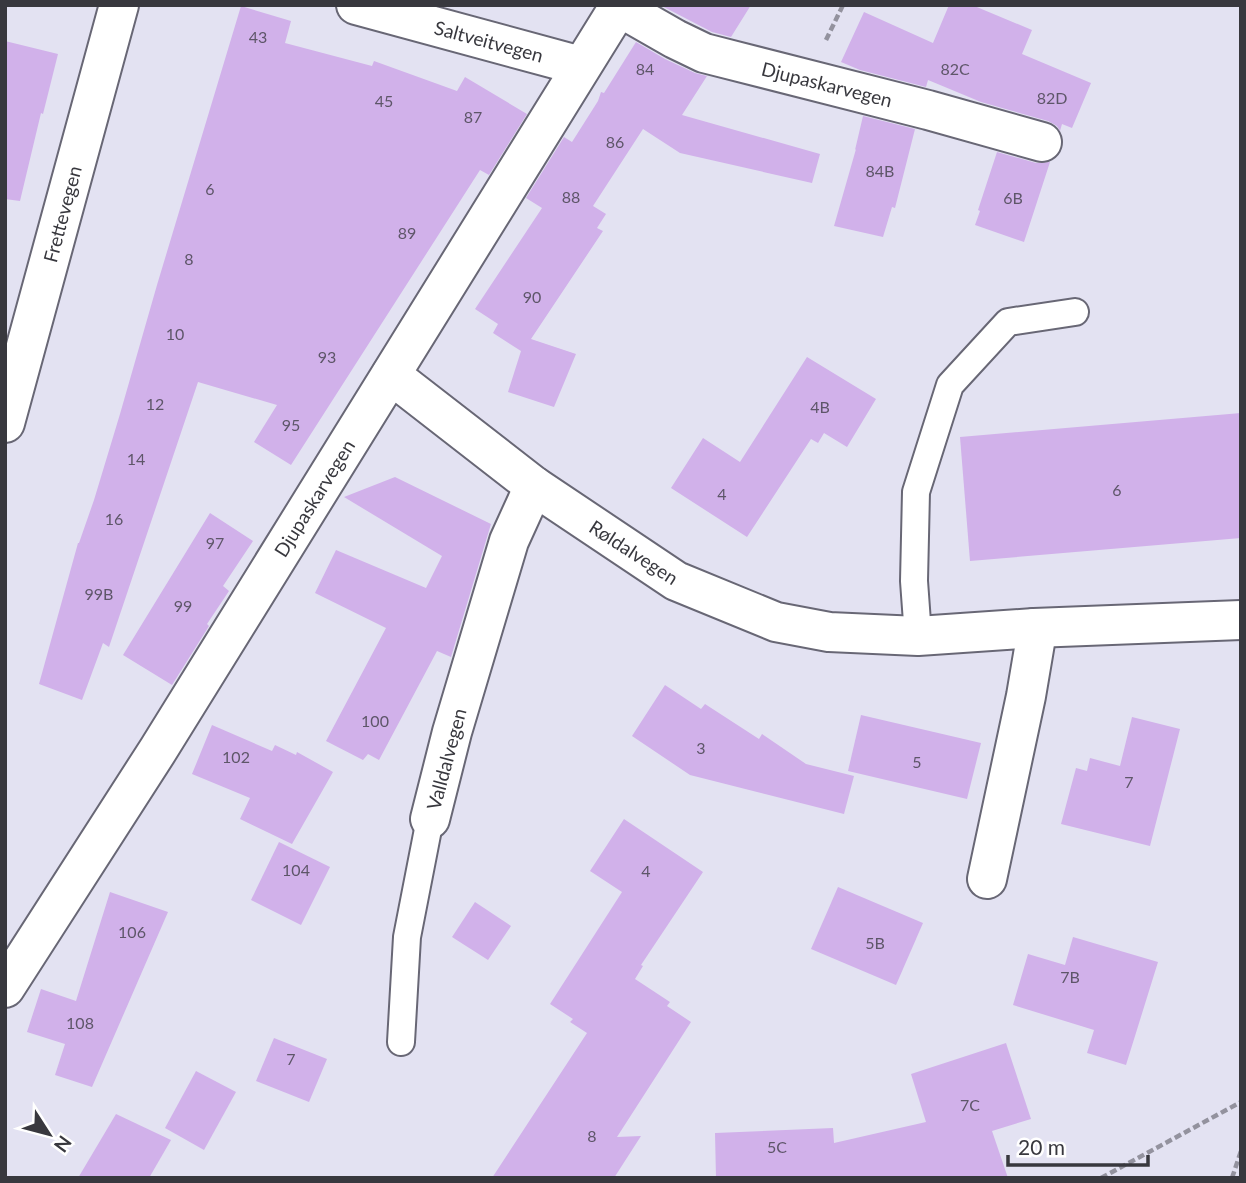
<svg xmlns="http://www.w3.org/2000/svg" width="1246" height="1183" font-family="Lato,sans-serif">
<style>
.building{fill:#d1b1ea}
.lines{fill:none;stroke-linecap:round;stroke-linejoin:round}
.service-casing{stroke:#686775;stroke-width:30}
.minor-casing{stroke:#686775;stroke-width:42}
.tertiary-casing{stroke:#686775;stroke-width:42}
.path{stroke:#93929e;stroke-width:4.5;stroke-dasharray:7 3.5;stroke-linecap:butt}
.service{stroke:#fff;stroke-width:26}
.minor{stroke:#fff;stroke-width:38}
.tertiary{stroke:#fff;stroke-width:38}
.labels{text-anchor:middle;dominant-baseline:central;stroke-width:5;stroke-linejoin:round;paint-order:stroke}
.number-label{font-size:16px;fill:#5e5669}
.street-label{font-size:19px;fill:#38383e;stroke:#fff}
</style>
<rect width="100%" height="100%" fill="#e3e2f2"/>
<g class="building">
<path d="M660,5h91l-20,32 -19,-5z"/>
<path d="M949,5h23l60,25 -10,24 69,29 -19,45 -10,-4 -2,7 -3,-5 -9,-5 -67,-19 -53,-22 -2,7 -66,-17 -19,-8 23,-50 69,31z"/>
<path d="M241,6l50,15 -6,22 87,23 2,-5 83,30 8,-14 62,37 -38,61 -9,-5 -189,295 -37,-23 23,-37 -79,-23 -89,265 -6,-4 -21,57 -43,-16 39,-141h1l15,-43 26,-86 37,-129z"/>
<path d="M5,41l53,13 -15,60 -2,-1 -21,88 -15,-2z"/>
<path d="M636,42l29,17 30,14 12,3 -25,39 138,39 -8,29 -132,-30 -37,-24 -50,77 13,8 -9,14 6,3 -72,108 45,15 -22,53 -46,-15 13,-41 -28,-18 5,-9 -23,-15 67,-101 -16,-10 38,-61 8,5 26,-41 3,-9 3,1z"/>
<path d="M863,116l52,13 -20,79 -3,-1 -9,30 -49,-11 22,-77 -1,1z"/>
<path d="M997,152l39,11 14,-1 -26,80 -49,-17 5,-14 -2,-1z"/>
<path d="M807,357l69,42 -29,48 -23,-14 -6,10 -7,-4 -64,98 -76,-49 32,-50 37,24z"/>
<path d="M1241,413v125l-271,23 -10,-124z"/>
<path d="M395,477l96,47 -40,133 -14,-6 -58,109 -11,-6 -5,6 -37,-19 60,-113 -71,-35 21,-43 90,38 16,-32 -98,-59z"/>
<path d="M210,513l43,28 -30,45 6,5 -22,33 2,2 -37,59 -49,-30z"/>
<path d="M665,685l36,24 4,-5 54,35 3,-5 44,30 48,12 -10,38 -154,-39 -58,-39z"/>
<path d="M861,715l120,28 -14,56 -119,-28z"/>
<path d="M1132,717l48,12 -30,117 -89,-22 15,-56 11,3 3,-13 30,8z"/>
<path d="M212,725l60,26 3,-6 21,10 1,-3 36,20 -41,72 -52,-25 10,-21 -58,-24z"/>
<path d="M624,819l79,53 -62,93 2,1 -8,13 35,23 -3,4 24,16 -74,115 24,-1 -27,42h-122l95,-145 -17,-11 3,-3 -23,-15 72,-112 -32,-21z"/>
<path d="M279,842l51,25 -29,58 -50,-25z"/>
<path d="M838,887l85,36 -27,62 -85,-36z"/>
<path d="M110,892l58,20 -76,175 -37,-12 10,-31 -38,-12 14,-43 35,12z"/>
<path d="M475,902l36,24 -23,34 -36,-23z"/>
<path d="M1073,937l85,25 -32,103 -39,-12 7,-23 -81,-25 15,-51 37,11z"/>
<path d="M274,1038l53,21 -18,43 -53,-21z"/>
<path d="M1006,1043l25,76 -39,12 16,47h-292l-1,-45 118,-5 1,15 92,-21 -15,-48z"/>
<path d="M196,1071l40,21 -32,58 -39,-22z"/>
<path d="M116,1114l55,26 -22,38h-71z"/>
</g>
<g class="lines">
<defs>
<g id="service">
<path d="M918,636l-4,-55 2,-89 34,-107 58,-63 67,-10"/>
<path d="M401,1042l6,-105 23,-118"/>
</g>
<g id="minor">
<path d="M356,5l225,61"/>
<path d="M619,7l56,32 29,14 224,57 114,32"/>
<path d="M391,375l143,111 142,95 100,41 53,10 89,4 116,-8 207,-8"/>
<path d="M5,423l114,-418"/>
<path d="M430,819l22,-87 57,-191 25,-55"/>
<path d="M987,879l39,-183 10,-59 -2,-9"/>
</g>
<path id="tertiary" d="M5,988l153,-238 462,-745"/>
</defs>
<use href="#service" class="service-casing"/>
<use href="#minor" class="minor-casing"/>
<use href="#tertiary" class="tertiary-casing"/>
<g class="path">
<path d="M826,40l17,-35"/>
<path d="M1101,1178l140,-76"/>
<path d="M1232,1178l9,-27"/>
</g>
<use href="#service" class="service"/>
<use href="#minor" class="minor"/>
<use href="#tertiary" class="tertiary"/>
</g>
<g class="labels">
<g class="number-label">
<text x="258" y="36">43</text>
<text x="645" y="68">84</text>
<text x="955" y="68">82C</text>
<text x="1052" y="97">82D</text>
<text x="384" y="100">45</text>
<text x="473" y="116">87</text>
<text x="615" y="141">86</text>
<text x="880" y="170">84B</text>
<text x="210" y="188">6</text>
<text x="571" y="196">88</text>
<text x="1013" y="197">6B</text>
<text x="407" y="232">89</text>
<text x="189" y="258">8</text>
<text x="532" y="296">90</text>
<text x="175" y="333">10</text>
<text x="327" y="356">93</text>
<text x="155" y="403">12</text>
<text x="820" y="406">4B</text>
<text x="291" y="424">95</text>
<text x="136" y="458">14</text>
<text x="1117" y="489">6</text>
<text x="722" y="493">4</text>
<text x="114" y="518">16</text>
<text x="215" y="542">97</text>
<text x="99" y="593">99B</text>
<text x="183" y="605">99</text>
<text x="375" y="720">100</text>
<text x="701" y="747">3</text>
<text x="236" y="756">102</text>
<text x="917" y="761">5</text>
<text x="1129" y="781">7</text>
<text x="296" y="869">104</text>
<text x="646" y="870">4</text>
<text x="132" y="931">106</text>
<text x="875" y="942">5B</text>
<text x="1070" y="976">7B</text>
<text x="80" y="1022">108</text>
<text x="291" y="1058">7</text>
<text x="970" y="1104">7C</text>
<text x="592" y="1135">8</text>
<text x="777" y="1146">5C</text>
</g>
<g class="street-label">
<text transform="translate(489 41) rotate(15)">Saltveitvegen</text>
<text transform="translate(827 84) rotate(14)">Djupaskarvegen</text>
<text transform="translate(62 214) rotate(-75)">Frettevegen</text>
<text transform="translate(314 498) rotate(-58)">Djupaskarvegen</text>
<text transform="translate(634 552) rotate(33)">Røldalvegen</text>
<text transform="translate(446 759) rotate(-75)">Valldalvegen</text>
</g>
</g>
<rect width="1246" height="1183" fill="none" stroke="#38383e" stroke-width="14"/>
<g transform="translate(49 1134) rotate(126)" stroke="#ffffff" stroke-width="5" paint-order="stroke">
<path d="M0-5L12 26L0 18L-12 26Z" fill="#38383e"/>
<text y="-10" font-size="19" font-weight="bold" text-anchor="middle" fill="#38383e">N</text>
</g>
<path d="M1008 1155v10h140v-10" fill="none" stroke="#38383e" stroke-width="3.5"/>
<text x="1018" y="1155" font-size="21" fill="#38383e" stroke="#ffffff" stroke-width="5" paint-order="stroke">20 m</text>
</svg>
